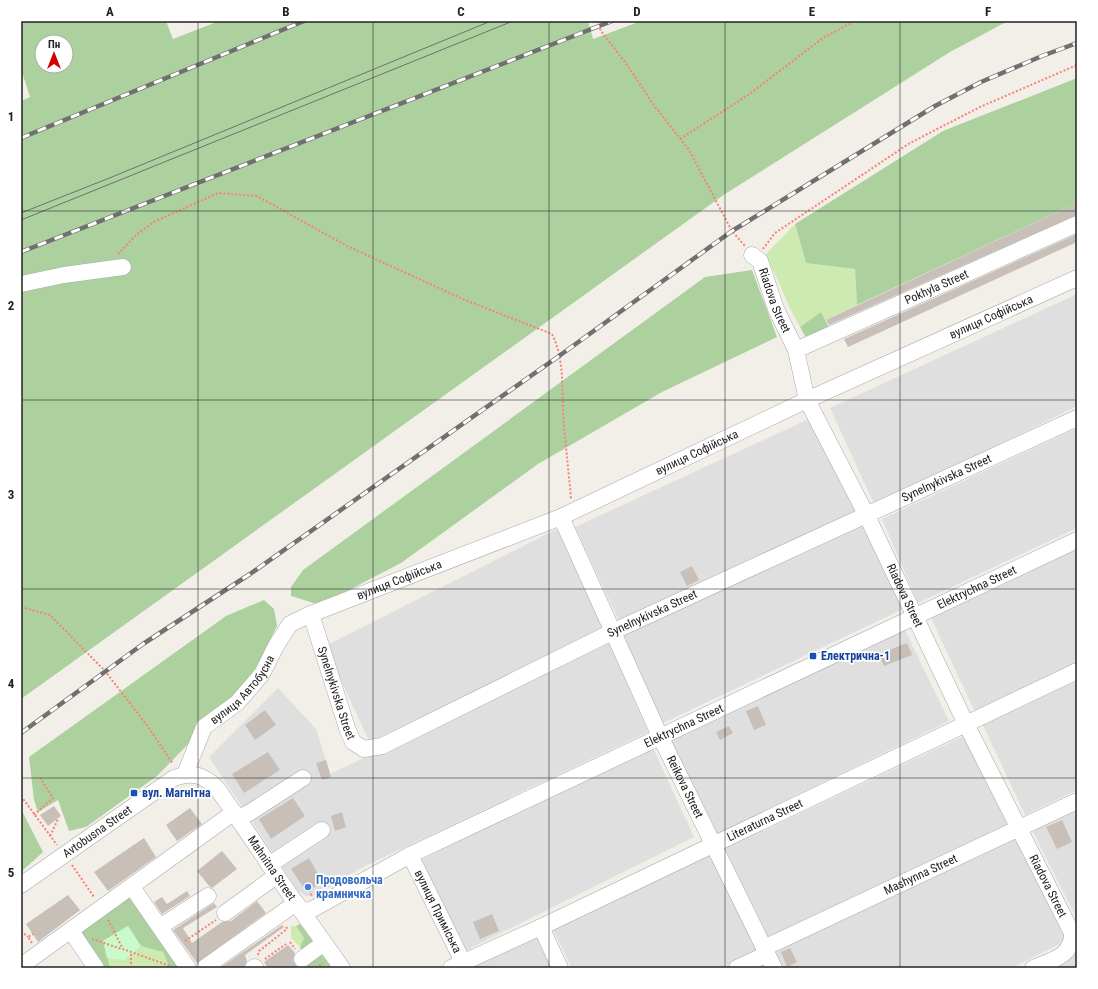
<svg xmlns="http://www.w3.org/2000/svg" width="1098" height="989" font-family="'Roboto Condensed',sans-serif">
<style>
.residential{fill:#e0dfdf}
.grass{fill:#cdebb0}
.forest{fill:#add19e;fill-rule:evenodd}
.park{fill:#c8facc}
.building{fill:#c7bfb8}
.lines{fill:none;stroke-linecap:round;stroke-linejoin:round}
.minor-casing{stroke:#a9a9a9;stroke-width:17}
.path{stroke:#fa8072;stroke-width:2;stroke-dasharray:2 2;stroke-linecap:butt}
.minor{stroke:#fff;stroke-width:16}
.tram{stroke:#707070;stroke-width:1}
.rail-casing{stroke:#707070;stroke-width:4.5}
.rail{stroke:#fff;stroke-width:3;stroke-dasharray:9;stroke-linecap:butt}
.grid{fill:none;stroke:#222;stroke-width:1;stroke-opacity:0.55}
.transit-dot{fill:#1a4fb4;stroke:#fff;stroke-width:1.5}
.shop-dot{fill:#3f7fe0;stroke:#fff;stroke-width:1.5}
.labels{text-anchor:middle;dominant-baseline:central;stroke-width:3.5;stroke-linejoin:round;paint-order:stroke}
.street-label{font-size:12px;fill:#222;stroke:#fff}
.transit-label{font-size:12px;font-weight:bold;fill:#164399;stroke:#fff;text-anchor:start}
.shop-label{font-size:12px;font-weight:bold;fill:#366cbe;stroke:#fff;text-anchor:start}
.neatline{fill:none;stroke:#222;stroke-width:1.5}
.grid-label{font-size:13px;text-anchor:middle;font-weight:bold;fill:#222}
</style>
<rect width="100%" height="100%" fill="#f2efe9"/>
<g class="residential">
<path d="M1077,294v112l-202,100 -45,-98z"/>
<path d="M811,418l47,97 -237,110 -46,-98z"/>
<path d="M1077,428v100l-159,75 -36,-84z"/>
<path d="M861,524l42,85 -242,115 -38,-91z"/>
<path d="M557,529l50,101 -237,113 -45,-97z"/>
<path d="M1077,549v114l-102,49 -44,-94z"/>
<path d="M905,630l44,91 -234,114 -45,-94z"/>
<path d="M609,643l39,89 -287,136 -49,29 -6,-1 -8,-5 -89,-134 69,-69 38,41 14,45z"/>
<path d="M1077,681v109l-52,25 -42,-90z"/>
<path d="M966,735l42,89 -241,114 -42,-89z"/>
<path d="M653,748l41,89 -229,114 -44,-91z"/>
<path d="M1077,808v111l-45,-89z"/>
<path d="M1018,836l48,105 -55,27h-228l-8,-17z"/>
<path d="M712,854l46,97 -35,17h-151l-19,-38z"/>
<path d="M538,937l14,31h-79l-1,-1z"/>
<path d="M1077,953v15h-32z"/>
</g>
<g class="grass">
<path d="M795,224l11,39 49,6 2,36 -31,15 -5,-8 -21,15c-14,-23 -21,-49 -35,-72z"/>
<path d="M132,887l56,81h-92l-25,-37z"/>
<path d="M291,926h5l8,12 -4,9 -9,-9z"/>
</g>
<g class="forest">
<path d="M21,21h145l7,18 46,-18h369l5,18 48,-18h367l-58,31 -225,142 -704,505v-598l9,-4 -9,-28zM42,42h24v24h-24z"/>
<path d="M1077,78v125l-220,102 -2,-36 -49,-6 -11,-39 148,-93z"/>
<path d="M752,270l25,67 -115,55 -124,72 -137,99 -81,42 -29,-9v-9l12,-17 402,-293z"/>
<path d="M821,312l10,19 -17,9 -9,-4 -5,-9z"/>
<path d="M264,600l10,9 3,17 -21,42 -20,27 -79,81 -71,51 -17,4 -11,-31 -20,12 -4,-12 -5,-43 197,-141z"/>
<path d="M21,809l22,43 -22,20z"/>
<path d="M131,892l57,76h-18l-7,-16 -22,-6 -13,-20 -25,15 7,27h-6l-25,-32 5,-10z"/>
<path d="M300,924l15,20 -12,11 -3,-8 4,-9 -8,-12z"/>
<path d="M317,950l17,18h-25l-3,-3z"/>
</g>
<path class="park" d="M128,926l13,20 -16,14 -18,-2 -4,-17z"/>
<g class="building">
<path d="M1077,203v12l-248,110 -3,-5z"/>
<path d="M1077,234v8l-229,105 -4,-8z"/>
<path d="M692,566l7,14 -12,6 -7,-14z"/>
<path d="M907,643l5,12 -28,11 -5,-12z"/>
<path d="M758,706l8,19 -12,5 -8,-19z"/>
<path d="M265,710l11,15 -21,15 -10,-15z"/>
<path d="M729,726l4,7 -13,7 -4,-8z"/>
<path d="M268,752l12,18 -36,23 -12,-19z"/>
<path d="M326,760l5,17 -9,3 -6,-17z"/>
<path d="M293,798l12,18 -34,23 -12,-20z"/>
<path d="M54,806l7,10 -13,10 -8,-11z"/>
<path d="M190,808l12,16 -25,17 -11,-16z"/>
<path d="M342,812l4,15 -11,4 -4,-15z"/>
<path d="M1062,820l10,22 -15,7 -11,-22z"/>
<path d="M144,838l12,19 -48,34 -14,-19z"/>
<path d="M222,851l15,18 -25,19 -2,-1 -13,-16z"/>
<path d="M309,858l14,25 -17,8 -15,-22z"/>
<path d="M187,891l3,5 -28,18 -8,-12 8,-5 5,7z"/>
<path d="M68,895l12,15 -42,32 -12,-18z"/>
<path d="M257,901l9,12 -69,50 -24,-33 41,-27 3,4 -34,21 9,15 30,-21 9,-1z"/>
<path d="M492,914l7,17 -19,8 -7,-17z"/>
<path d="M282,925l2,2 -39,28 2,6 -3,6 -24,1z"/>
<path d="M288,945l7,8 -2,7 4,7 -29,1 -4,-6z"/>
<path d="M790,948l7,14 -10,5 -6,-15z"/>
</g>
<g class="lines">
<defs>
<g id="minor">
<path id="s1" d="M752,255l8,6 16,48 20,41 11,50 60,116 99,208 106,209"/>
<path d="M21,284l43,-9 59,-8"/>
<path id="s2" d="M796,350l281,-126"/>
<path id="s3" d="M561,517l99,219 114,232"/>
<path id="s4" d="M311,614l36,114 6,14 11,7 18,-3 230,-114 465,-214"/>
<path id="s5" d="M185,774l19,-47 33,-24 25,-29 14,-28 14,-22 21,-10 250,-97 246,-117 270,-122"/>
<path id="s6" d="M410,855l56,113"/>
<path d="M269,865l53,-35"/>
<path id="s7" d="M21,885l153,-107c19,-7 29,-3 43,10l71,104 54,76"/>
<path d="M132,887l56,81"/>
<path id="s8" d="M296,903l6,8 9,-1 99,-55 667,-315"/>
<path d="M225,913l51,-37"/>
<path d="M161,926l47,-30"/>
<path d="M541,927l19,41"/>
<path d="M71,931l25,37"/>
<path id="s9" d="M764,948l313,-147"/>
<path d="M302,959l22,-16"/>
<path d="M21,966l205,-148 9,-5 3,5 11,-5 54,-35"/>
<path d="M204,968l92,-65"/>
<path d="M253,968l2,-1"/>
<path id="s10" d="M451,968l90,-41 536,-256"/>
<path d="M737,968l30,-14"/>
<path d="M1033,968c19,-8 40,-12 39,-35l5,-2"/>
</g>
</defs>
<use href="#minor" class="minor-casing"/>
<g class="path">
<path d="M597,21l4,10 24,31 28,42 36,46 43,81 13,15"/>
<path d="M680,139l68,-44 75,-57 32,-17"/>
<path d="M763,249l12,-16 135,-90 70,-36 97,-42"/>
<path d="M118,254l18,-19 18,-13 64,-29 39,3 90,50 118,54 87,34c14,28 9,61 12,91 2,25 5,49 7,74"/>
<path d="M21,607l29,8 55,56 44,57 24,36"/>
<path d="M21,796l36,49"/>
<path d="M34,815l19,-17 -13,-20"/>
<path d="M50,836l8,-17"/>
<path d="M72,865l22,32"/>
<path d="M309,890l3,6"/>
<path d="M108,920l15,29 47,17"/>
<path d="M21,931l7,6"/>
<path d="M92,939l30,10"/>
<path d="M185,941l31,-21"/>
<path d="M290,942l5,7"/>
<path d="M32,943l-4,-6 5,-3"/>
<path d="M258,955l1,-4 28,-22 -1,-4"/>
<path d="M265,959l21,-15"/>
<path d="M131,968v-16"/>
<path d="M316,968l7,-5"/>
</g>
<use href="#minor" class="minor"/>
<g class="tram">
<path d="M21,213l86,-34 384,-158"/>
<path d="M21,220l492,-199"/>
</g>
<defs>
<g id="rail">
<path d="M21,138l283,-117"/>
<path d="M21,252l591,-231"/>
<path d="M21,733l122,-89 107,-70 309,-218 173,-125 203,-125 46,-24 61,-26 35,-13"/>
</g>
</defs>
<use href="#rail" class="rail-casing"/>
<use href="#rail" class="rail"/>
</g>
<path class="grid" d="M198,21v947M373,21v947M549,21v947M725,21v947M900,21v947M21,211h1056M21,400h1056M21,589h1056M21,778h1056"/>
<g class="transit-dot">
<rect x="809" y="652" width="8" height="8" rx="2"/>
<rect x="130" y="789" width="8" height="8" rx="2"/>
</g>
<circle class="shop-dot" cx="308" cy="887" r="4"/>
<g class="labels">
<g class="street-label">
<text stroke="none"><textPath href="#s2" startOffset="154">Pokhyla Street</textPath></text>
<text stroke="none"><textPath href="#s1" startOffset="52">Riadova Street</textPath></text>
<text stroke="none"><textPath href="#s5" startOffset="953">вулиця Софійська</textPath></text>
<text stroke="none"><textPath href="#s5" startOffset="629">вулиця Софійська</textPath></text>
<text stroke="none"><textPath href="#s4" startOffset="791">Synelnykivska Street</textPath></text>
<text stroke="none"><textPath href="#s5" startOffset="305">вулиця Софійська</textPath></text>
<text stroke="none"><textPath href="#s8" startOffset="759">Elektrychna Street</textPath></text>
<text stroke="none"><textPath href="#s1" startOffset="376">Riadova Street</textPath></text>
<text stroke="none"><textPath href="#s4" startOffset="467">Synelnykivska Street</textPath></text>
<text stroke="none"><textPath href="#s5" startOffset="105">вулиця Автобусна</textPath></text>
<text stroke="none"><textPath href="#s4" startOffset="83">Synelnykivska Street</textPath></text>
<text stroke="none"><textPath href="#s8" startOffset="435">Elektrychna Street</textPath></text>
<text stroke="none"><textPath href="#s3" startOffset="297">Reikova Street</textPath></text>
<text stroke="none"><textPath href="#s10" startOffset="347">Literaturna Street</textPath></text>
<text stroke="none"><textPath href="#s7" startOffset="93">Avtobusna Street</textPath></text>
<text stroke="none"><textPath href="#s7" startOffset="331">Mahnitna Street</textPath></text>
<text stroke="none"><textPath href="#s9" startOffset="173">Mashynna Street</textPath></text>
<text stroke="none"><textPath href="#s1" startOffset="700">Riadova Street</textPath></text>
<text stroke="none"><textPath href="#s6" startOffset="63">вулиця Приміська</textPath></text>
</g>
<g class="transit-label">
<text x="821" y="656">Електрична-1</text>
<text x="142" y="793">вул. Магнітна</text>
</g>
<g class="shop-label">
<text x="316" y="880">Продовольча<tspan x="316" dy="14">крамничка</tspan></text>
</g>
</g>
<rect width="1098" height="989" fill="none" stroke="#ffffff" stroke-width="44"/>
<g transform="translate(54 54)"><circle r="19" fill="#ffffff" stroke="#a7a7a7"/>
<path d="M0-3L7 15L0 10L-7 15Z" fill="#d40000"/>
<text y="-6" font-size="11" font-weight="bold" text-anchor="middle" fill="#222222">Пн</text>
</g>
<rect x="22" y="22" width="1054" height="945" class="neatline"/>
<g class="grid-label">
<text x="110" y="16">A</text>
<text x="286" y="16">B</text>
<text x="461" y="16">C</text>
<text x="637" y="16">D</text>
<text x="812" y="16">E</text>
<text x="988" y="16">F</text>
<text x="11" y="121">1</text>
<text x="11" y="310">2</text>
<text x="11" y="499">3</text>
<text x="11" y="688">4</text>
<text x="11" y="877">5</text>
</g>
</svg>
